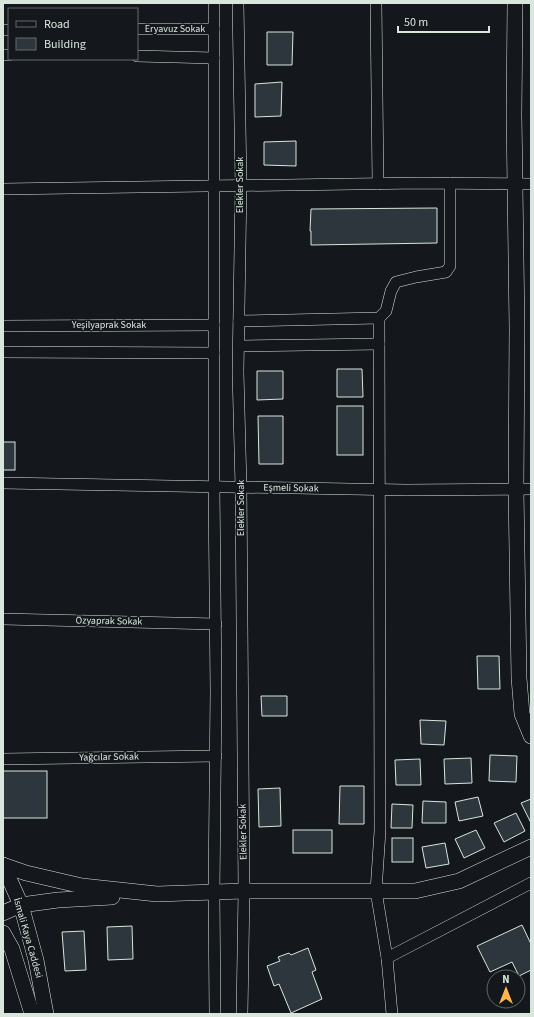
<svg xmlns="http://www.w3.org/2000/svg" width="534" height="1017" font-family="'Source Sans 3',sans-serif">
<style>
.building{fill:#2c363c;stroke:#d8e6dc}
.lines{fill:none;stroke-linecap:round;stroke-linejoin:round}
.street-casing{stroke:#d8e6dc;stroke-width:12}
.secondary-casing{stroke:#d8e6dc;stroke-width:16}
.street{stroke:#14181c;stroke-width:11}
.secondary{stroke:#14181c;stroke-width:15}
.labels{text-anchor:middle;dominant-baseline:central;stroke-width:3;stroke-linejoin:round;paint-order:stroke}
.street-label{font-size:10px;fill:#d8e6dc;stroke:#14181c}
</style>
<rect width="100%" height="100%" fill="#14181c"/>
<g class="building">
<path d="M267,32h26l-1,33h-25z"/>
<path d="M282,82l-1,34 -26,1v-33z"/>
<path d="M296,141v25l-32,-1v-23z"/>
<path d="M437,208v35l-126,2v-14h-1l1,-22z"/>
<path d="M337,369h25l1,28h-26z"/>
<path d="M257,371h26v28l-26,1z"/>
<rect x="337" y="406" width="26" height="49"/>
<path d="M258,416h25v48h-24z"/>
<rect x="3" y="442" width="12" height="28"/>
<path d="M477,656h22l1,33h-22z"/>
<path d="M261,696h26v20h-25z"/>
<path d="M420,720l26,1 -2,24 -23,-1z"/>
<path d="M490,755l27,1 -1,26 -27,-1z"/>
<path d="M471,758l1,25 -27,1 -1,-25z"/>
<path d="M420,759l1,26h-25l-1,-25z"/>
<rect x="3" y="771" width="44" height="47"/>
<path d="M340,786h24v38h-25z"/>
<path d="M280,788l1,38 -22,1 -1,-38z"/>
<path d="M478,797l5,19 -24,5 -4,-19z"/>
<path d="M531,799v24l-10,-20z"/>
<path d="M423,801l23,1v21h-24z"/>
<path d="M392,804l21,1 -1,23h-21z"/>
<path d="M516,813l9,18 -21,11 -10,-19z"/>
<rect x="293" y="830" width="39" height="23"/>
<path d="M476,830l9,18 -21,10 -9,-19z"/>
<rect x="392" y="838" width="21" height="24"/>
<path d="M445,843l4,21 -23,4 -4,-21z"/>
<path d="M522,925l9,19v26l-12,6 -7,-14 -22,10 -13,-26z"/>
<path d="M132,926l1,33 -25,1 -1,-33z"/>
<path d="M84,931l2,39 -21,1 -3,-39z"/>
<path d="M308,948l8,22 -4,2 10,27 -31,14 -12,-29 -5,2 -7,-20 13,-5 -2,-4 11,-4 2,2z"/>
</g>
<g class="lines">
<defs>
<g id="street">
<path d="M214,3v483l2,205 -2,201 1,122"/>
<path d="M238,3l3,182 -3,187 3,115 3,404 -2,123"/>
<path d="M376,3l2,181"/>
<path d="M137,29h77"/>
<path d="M3,30h6"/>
<path d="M3,55h6"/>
<path d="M137,56l77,2"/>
<path d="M3,189l416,-6 112,1"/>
<path d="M379,318l1,513 -4,60 11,67 5,56"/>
<path d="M239,321l140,-3 7,-7 5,-20 5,-9 20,-5 30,-5 4,-6v-83"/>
<path d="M3,326l211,-1"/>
<path d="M239,346l140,-2"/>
<path d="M3,352l211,1"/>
<path d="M3,483l403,7 125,-1"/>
<path d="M3,619l213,5"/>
<path d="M3,759l213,-3"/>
<path d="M387,958l144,-75"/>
</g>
<g id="secondary">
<path d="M515,3l-1,111 3,214 -1,161 3,189 3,36 9,22"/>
<path d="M3,865l23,8 56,13 75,8 87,-3h171l44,-10 72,-34"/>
<path d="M3,865l18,40 15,55 10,54"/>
<path d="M3,913l18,-8 37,-5 54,-3"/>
<path d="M3,933l9,16 20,65"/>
</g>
</defs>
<use href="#street" class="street-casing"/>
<use href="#secondary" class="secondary-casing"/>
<use href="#street" class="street"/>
<use href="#secondary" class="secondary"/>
</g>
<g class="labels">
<g class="street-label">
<text x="175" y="29">Eryavuz Sokak</text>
<text transform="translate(240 185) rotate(-90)">Elekler Sokak</text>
<text x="109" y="325">Yeşilyaprak Sokak</text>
<text transform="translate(291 488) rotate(1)">Eşmeli Sokak</text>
<text transform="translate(241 508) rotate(-90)">Elekler Sokak</text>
<text transform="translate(109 621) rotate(1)">Özyaprak Sokak</text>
<text transform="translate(109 757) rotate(-1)">Yağcılar Sokak</text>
<text transform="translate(243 832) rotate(-91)">Elekler Sokak</text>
<text transform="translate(28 938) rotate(74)">İsmali Kaya Caddesi</text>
</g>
</g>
<rect width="534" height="1017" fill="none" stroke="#d8e6dc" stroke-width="8"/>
<rect x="8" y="8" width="130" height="52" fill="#14181c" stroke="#626a69"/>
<rect x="16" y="21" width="20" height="6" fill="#14181c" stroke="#626a69"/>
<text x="44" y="28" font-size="12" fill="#d8e6dc">Road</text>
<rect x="16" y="38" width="20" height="12" fill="#2c363c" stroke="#626a69"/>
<text x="44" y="48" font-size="12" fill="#d8e6dc">Building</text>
<g transform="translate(506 989)"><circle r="19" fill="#14181c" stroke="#626a69"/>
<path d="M0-3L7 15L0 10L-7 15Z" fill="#ffb74d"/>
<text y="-6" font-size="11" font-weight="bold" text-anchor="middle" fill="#d8e6dc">N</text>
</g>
<path d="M398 26v6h91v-6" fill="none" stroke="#d8e6dc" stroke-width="2"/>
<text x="404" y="26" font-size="12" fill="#d8e6dc" stroke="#14181c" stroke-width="3" paint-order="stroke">50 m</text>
</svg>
